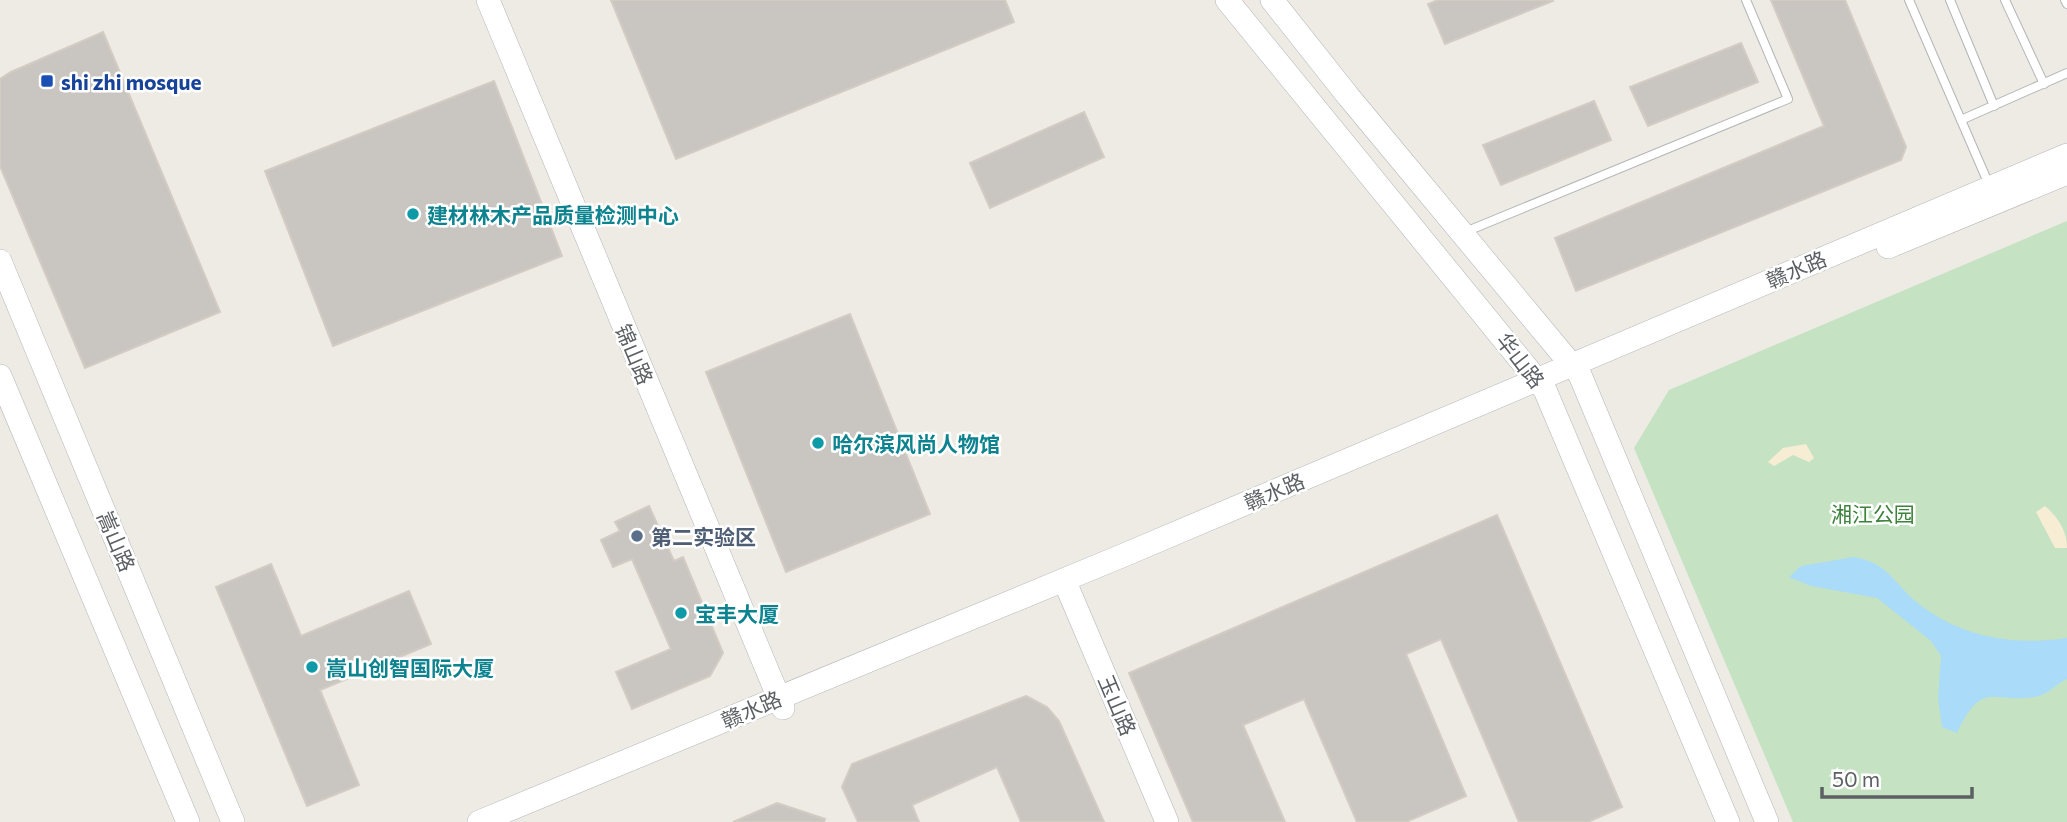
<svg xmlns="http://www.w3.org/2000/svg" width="2067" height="822" font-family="Commissioner,'Noto Sans SC',sans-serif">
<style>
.green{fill:#c5e3c3}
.sand{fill:#f7edd5}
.water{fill:#aadbf8}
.building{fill:#c9c6c2;stroke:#d2ccc3;stroke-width:2}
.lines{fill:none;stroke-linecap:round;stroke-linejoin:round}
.lane-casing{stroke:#b2b5b8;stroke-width:10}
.secondary-casing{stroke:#b1b4b8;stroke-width:24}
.lane{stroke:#fff;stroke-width:8}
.secondary{stroke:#fff;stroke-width:23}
.transit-dot{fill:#1a4fb4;stroke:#fff;stroke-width:2.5}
.culture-dot{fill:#0f9aa8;stroke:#fff;stroke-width:2.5}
.service-dot{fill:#5c6f8a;stroke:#fff;stroke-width:2.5}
.labels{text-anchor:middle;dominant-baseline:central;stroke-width:5;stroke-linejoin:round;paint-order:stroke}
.transit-label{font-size:21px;font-weight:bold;fill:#164399;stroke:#fff;text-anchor:start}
.culture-label{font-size:21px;font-weight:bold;fill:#0d838f;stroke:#fff;text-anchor:start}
.street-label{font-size:21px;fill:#5c6064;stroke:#fff}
.park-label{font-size:21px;fill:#3d833c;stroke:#fff}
.service-label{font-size:21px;font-weight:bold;fill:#4e5e75;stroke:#fff;text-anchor:start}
</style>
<rect width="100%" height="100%" fill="#edebe4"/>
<path class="green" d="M2067,221v601h-274l-159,-374 35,-58z"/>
<g class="sand">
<path d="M1806,444l8,14 -5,4 -16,-7 -19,11 -6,-4 15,-14z"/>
<path d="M2045,506c13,11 22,25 22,42h-12l-19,-36z"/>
</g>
<path class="water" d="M1854,557c33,6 38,23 60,43 44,37 98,46 153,38v41c-9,4 -19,15 -28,17 -44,10 -56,-20 -82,37l-15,-6 -4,-29 3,-42 -10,-15 -54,-43 -66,-12 -22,-9 12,-11z"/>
<g class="building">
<path d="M611,0h394l9,22 -338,137z"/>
<path d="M1438,0h114l1,1 -108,43 -17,-40z"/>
<path d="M1771,0h74l61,147 -5,13 -325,131 -21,-53 269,-112z"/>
<path d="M103,32l117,280 -135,56 -85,-202v-87l11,-7z"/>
<path d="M1741,43l17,39 -110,44 -18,-39z"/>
<path d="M494,81l68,175 -229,90 -68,-175z"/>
<path d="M1594,101l17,39 -110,45 -18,-40z"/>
<path d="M1084,112l20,45 -114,51 -20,-45z"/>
<path d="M850,314l80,200 -144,58 -80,-200z"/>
<path d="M649,506l25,55 9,-4 40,96 -13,23 -78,33 -16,-37 55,-23 -39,-90 -19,8 -12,-27 19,-9 -5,-9z"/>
<path d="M1497,515l125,292 -34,15h-69l-78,-183 -35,15 60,142 -60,26h-49l-53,-123 -61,26 42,97h-92l-64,-149z"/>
<path d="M271,564l30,72 108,-45 22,53 -111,46 39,95 -52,21 -91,-219z"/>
<path d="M1026,696l21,11 12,14 45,101h-83l-24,-55 -85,38 7,17h-61l-16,-35 10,-23z"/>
<path d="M777,803l48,16 -1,3h-91z"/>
</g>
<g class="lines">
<defs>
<g id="lane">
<path d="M1909,0l81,187"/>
<path d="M1950,0l44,106"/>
<path d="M2005,0l39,84"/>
<path d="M2065,0l2,4"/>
<path d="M1961,120l106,-47"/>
<path d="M1465,232l323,-133 -42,-99"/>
</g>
<g id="secondary">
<path d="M488,0l295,708"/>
<path d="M1227,0l318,390 183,432"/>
<path d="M1272,0l76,96 232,279 187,447"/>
<path d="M1888,247l179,-74"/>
<path d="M0,261l233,561"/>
<path d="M0,376l188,446"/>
<path d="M1068,589l99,233"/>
<path d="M479,822l645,-267 943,-400"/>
</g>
</defs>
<use href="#lane" class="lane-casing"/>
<use href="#secondary" class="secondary-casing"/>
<use href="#lane" class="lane"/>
<use href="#secondary" class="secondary"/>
</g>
<rect class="transit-dot" x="40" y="74" width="14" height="14" rx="3.5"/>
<g class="culture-dot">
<circle cx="413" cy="214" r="7"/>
<circle cx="818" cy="443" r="7"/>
<circle cx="681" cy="613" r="7"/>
<circle cx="312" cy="667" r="7"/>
</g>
<circle class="service-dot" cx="637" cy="536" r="7"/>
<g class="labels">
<g class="transit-label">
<text x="61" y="81">shi zhi mosque</text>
</g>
<g class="culture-label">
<text x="427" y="214">建材林木产品质量检测中心</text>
<text x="832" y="443">哈尔滨风尚人物馆</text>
<text x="695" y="613">宝丰大厦</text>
<text x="326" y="667">嵩山创智国际大厦</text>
</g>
<g class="street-label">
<text transform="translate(1796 269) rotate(-23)">赣水路</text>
<text transform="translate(635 354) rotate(67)">锦山路</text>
<text transform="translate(1521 360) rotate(52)">华山路</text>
<text transform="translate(1274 491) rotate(-23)">赣水路</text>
<text transform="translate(117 541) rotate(67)">嵩山路</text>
<text transform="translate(1118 705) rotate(67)">玉山路</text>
<text transform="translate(751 709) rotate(-23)">赣水路</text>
</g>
<g class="park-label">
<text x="1873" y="513">湘江公园</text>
</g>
<g class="service-label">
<text x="651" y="536">第二实验区</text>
</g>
</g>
<path d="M1822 787v10h150v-10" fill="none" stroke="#5c6064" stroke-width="3.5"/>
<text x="1832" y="787" font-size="21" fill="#5c6064" stroke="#ffffff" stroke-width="5" paint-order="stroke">50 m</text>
</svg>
